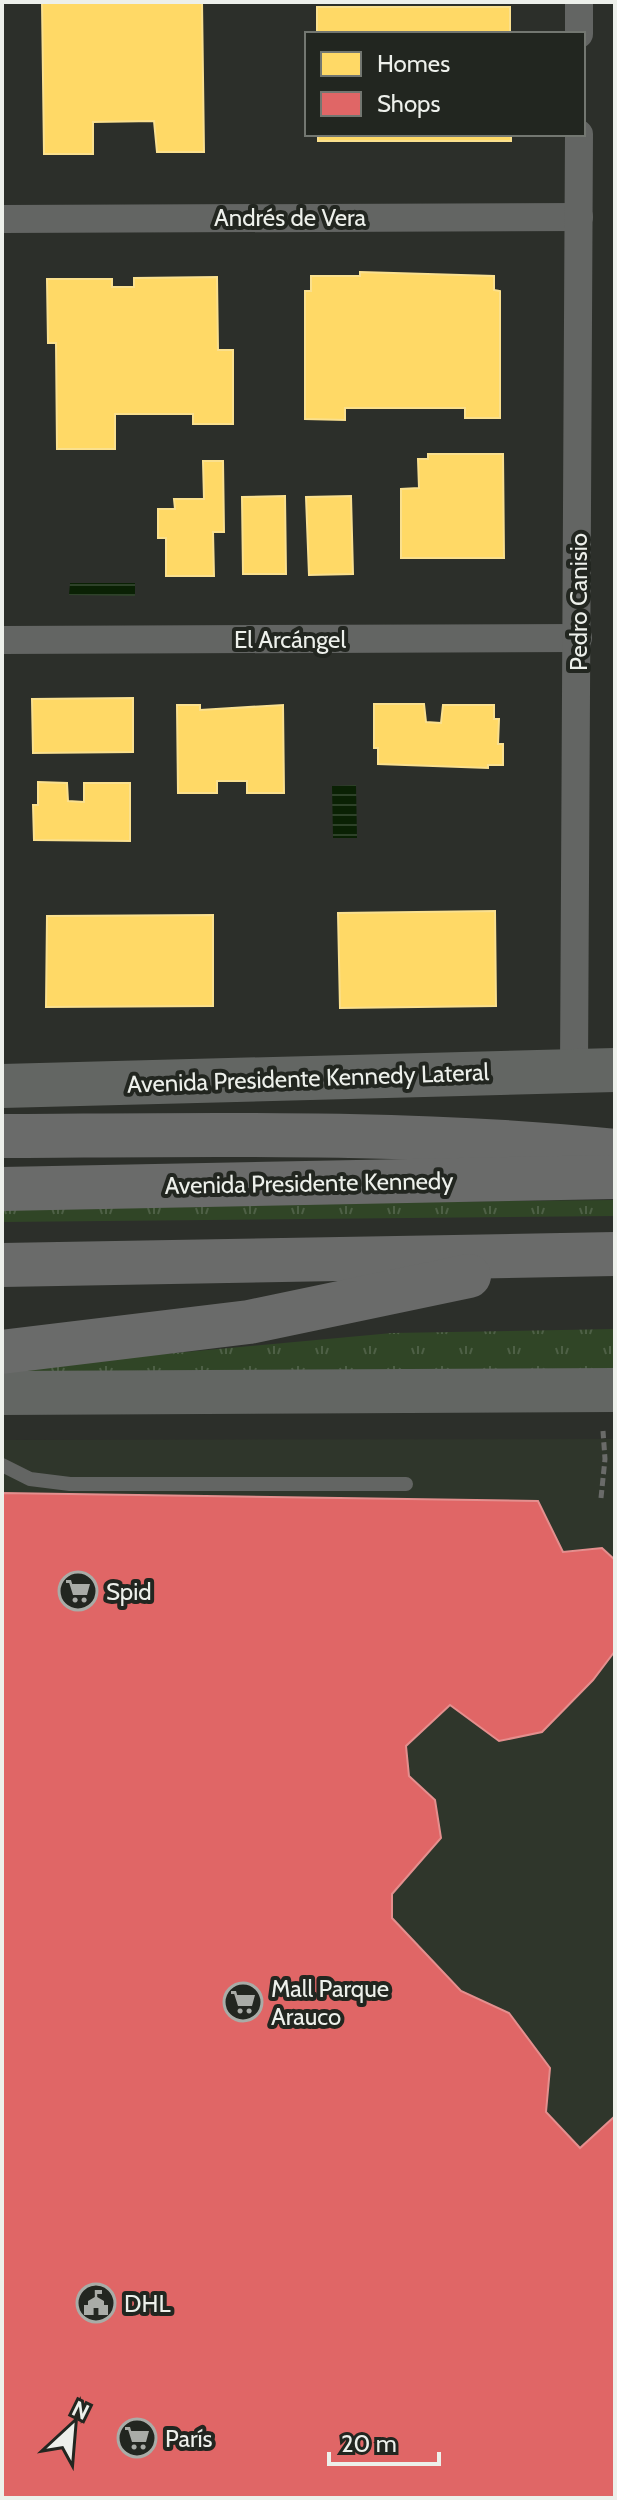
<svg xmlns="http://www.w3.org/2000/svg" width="617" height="2500" font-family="Cabin,sans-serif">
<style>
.built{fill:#2f362b}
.grass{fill:url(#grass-tufts)}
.water{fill:url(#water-rules)}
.homes{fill:#ffd966;stroke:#fae08e;stroke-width:2}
.shops{fill:#e06666;stroke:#e48f8e;stroke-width:2}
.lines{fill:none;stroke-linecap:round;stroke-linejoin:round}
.path{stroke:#6a6b69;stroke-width:5;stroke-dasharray:8 4;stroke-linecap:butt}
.service{stroke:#636563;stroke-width:14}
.minor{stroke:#636563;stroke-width:28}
.primary{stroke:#636663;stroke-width:44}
.motorway{stroke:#6a6b6a;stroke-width:44}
.labels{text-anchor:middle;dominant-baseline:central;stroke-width:8;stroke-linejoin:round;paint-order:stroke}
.street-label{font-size:24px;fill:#edf0eb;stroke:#222620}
.poi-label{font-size:24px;fill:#edf0eb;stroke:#222620;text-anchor:start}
</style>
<defs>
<pattern id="grass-tufts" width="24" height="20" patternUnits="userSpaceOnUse" patternTransform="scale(2)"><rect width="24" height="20" fill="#304526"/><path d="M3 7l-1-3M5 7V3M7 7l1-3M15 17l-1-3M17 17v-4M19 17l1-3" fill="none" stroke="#4e6046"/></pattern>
<pattern id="water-rules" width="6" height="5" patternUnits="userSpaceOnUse" patternTransform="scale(2)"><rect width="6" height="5" fill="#0a2104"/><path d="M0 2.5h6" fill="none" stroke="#2e4229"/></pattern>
</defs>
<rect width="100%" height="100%" fill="#2c2f2a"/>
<path class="built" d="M615,1439v1059h-613v-1058z"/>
<g class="grass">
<path d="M615,1200v16l-613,6v-16z"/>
<path d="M615,1329v40l-613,8v-8l390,-36z"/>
</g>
<g class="water">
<path d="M70,583h65v13l-66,-1z"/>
<path d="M356,785l1,53h-24l-1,-52z"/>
</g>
<g class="homes">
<path d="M42,2h160l2,150h-47l-3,-31 -61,1v32h-49z"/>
<rect x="317" y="7" width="193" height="27"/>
<rect x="318" y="134" width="193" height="7"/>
<path d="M360,272l134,4v14l6,1v127h-35v-10h-120v12l-40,-1v-128h6v-15h49z"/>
<path d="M217,277l1,73h15v74h-40v-10h-78v35h-58l-1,-106h-8l-1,-64h65v8h22v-9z"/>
<path d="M428,454h75l1,104h-103v-69l18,-1 -1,-29h10z"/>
<path d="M203,461h20l1,71h-11l1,44h-48v-38h-8v-29h17l-1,-10h30z"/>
<path d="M285,496l1,78h-43l-1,-77z"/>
<path d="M351,496l2,78 -44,1 -3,-78z"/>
<path d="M133,698v54l-100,1 -1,-54z"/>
<path d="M374,704h50l2,18 15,1 2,-18h51v14h5l-1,25h5v21h-15v3l-110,-4v-16h-4z"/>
<path d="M177,705h23v5l83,-5 1,88h-37v-12h-30v12h-39z"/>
<path d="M38,782l29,1 1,18 16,1v-19h46v58l-96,-1 -1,-35h5z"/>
<path d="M495,911l1,95 -156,2 -2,-95z"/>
<path d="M213,915v91l-167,1 1,-91z"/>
</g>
<path class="shops" d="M2,1493l536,8 25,51 39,-4 13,12v91l-22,29 -51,52 -43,9 -49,-36 -44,41 3,30 26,24 6,38 -49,56v24l69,73 48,22 41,55 -4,44 34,36 35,-32v382h-613z"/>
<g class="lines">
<path class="path" d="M601,1498l4,-39 -2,-28"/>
<path class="service" d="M2,1465l28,14 40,5h336"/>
<g class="minor">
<path d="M579,34v-32"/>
<path d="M2,219l577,-2"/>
<path d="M2,640l576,-2"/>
<path d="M574,1070l5,-936"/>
</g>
<g class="primary">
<path d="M2,1086l613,-16"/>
<path d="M2,1393l613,-3"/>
</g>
<g class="motorway">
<path d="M2,1136c204,-1 409,-6 613,15"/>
<path d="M2,1189l613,-12"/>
<path d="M2,1265l613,-11"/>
<path d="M2,1352l247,-30 220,-46"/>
</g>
</g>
<defs>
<symbol id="supermarket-ring" viewBox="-11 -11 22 22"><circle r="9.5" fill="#222620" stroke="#a9aca7" stroke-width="1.5"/><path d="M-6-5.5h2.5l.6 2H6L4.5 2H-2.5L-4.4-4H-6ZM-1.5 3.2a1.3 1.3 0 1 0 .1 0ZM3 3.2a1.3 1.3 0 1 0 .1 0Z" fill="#a9aca7"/></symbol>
<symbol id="civic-ring" viewBox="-11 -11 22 22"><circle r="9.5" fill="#222620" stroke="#a9aca7" stroke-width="1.5"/><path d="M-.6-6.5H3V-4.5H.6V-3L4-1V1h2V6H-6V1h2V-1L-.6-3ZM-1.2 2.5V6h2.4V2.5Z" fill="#a9aca7"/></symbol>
</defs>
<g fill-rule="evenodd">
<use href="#supermarket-ring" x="56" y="1569" width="44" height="44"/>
<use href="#supermarket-ring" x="221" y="1980" width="44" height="44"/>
<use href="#civic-ring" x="74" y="2281" width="44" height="44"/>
<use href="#supermarket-ring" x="115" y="2416" width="44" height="44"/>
</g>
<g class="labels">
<g class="street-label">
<text x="290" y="217">Andrés de Vera</text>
<text transform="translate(578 602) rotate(-90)">Pedro Canisio</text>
<text x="290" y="639">El Arcángel</text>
<text transform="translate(308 1078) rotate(-2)">Avenida Presidente Kennedy Lateral</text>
<text transform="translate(309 1183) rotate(-1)">Avenida Presidente Kennedy</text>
</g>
<g class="poi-label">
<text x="106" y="1591">Spid</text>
<text x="271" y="1988">Mall Parque<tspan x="271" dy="28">Arauco</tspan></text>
<text x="124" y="2303">DHL</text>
<text x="165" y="2438">París</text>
</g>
</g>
<rect width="617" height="2500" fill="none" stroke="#edf0eb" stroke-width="8"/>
<rect x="305" y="32" width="280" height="104" fill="#222620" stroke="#737771" stroke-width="2"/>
<rect x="321" y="52" width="40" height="24" fill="#ffd966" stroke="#737771" stroke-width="2"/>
<text x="377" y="72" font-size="24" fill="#edf0eb">Homes</text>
<rect x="321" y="92" width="40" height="24" fill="#e06666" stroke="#737771" stroke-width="2"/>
<text x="377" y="112" font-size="24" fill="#edf0eb">Shops</text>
<g transform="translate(72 2428) rotate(26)" stroke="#222620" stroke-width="6" paint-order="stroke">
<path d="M0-6L14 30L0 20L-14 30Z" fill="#edf0eb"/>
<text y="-12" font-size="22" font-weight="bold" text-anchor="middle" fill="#edf0eb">N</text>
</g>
<path d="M329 2452v12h110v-12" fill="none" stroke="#edf0eb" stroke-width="4"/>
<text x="341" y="2452" font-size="24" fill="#edf0eb" stroke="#222620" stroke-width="6" paint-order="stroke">20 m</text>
</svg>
